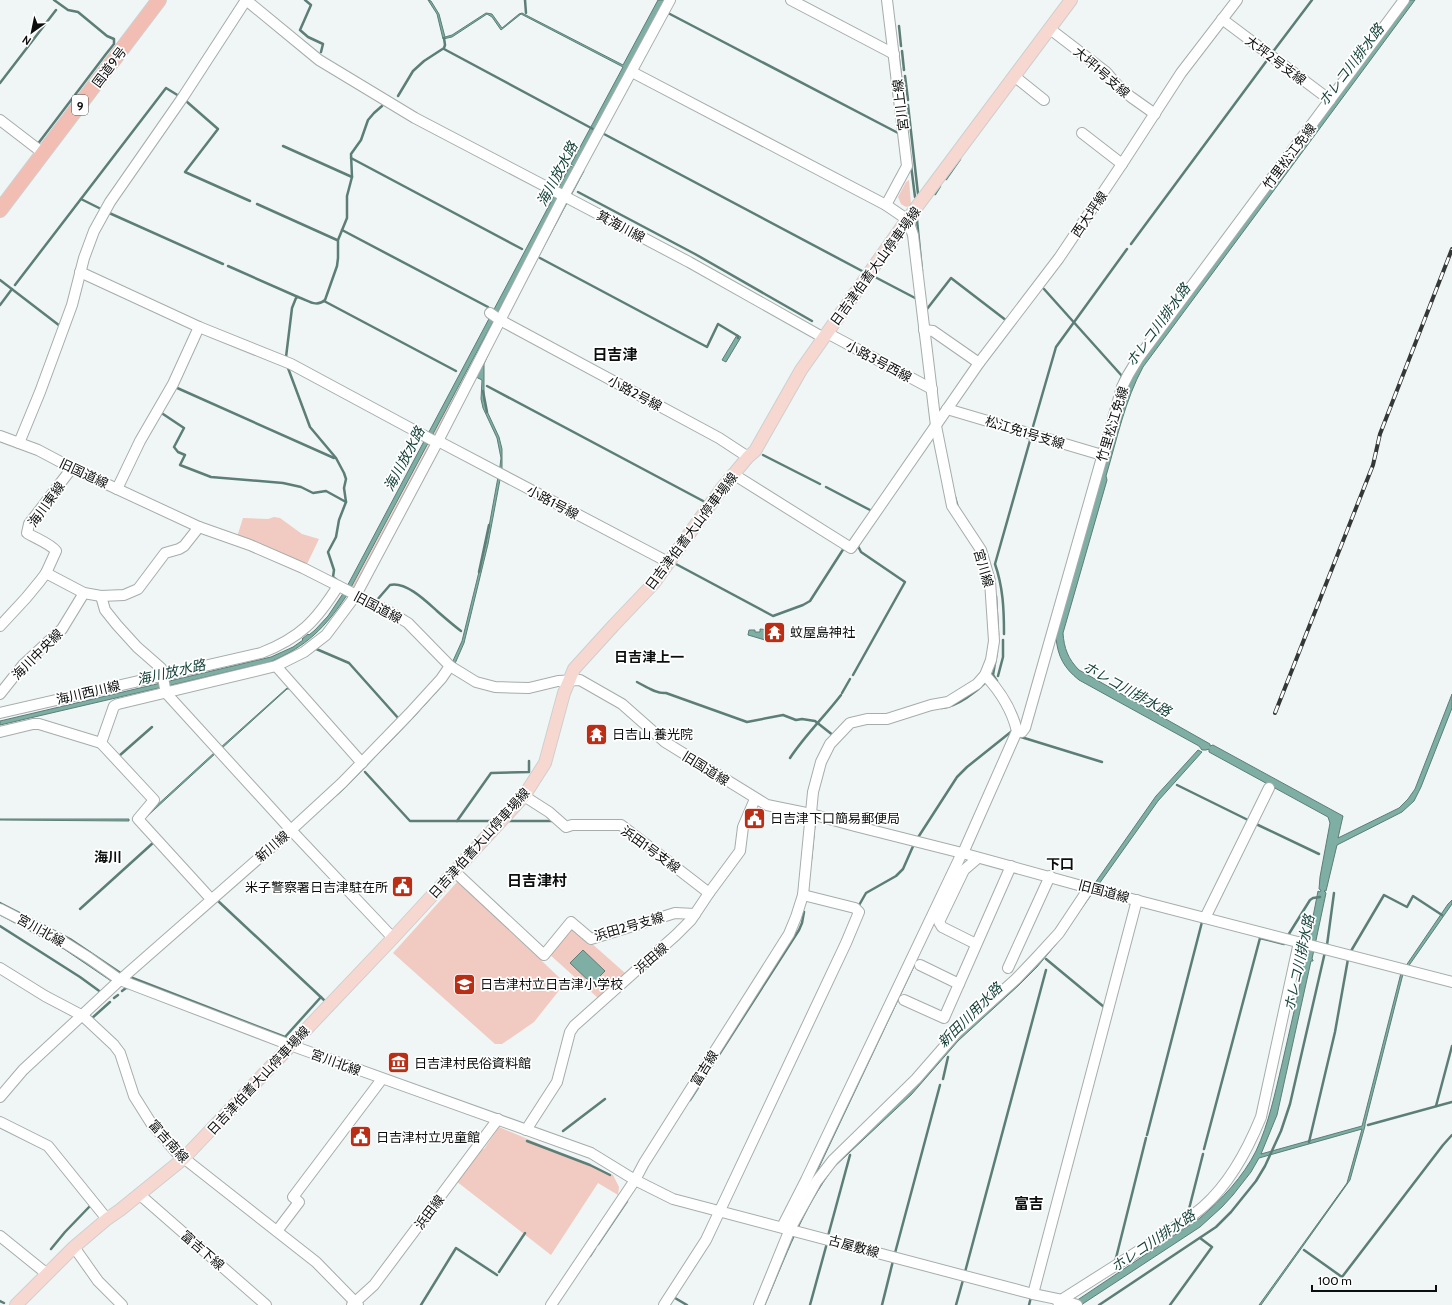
<svg xmlns="http://www.w3.org/2000/svg" width="1452" height="1305" font-family="Cabin,'Noto Sans JP',sans-serif">
<style>
.green{fill:#f1cac1}
.water{fill:#7eaea4;stroke:#5c7e77}
.lines{fill:none;stroke-linecap:round;stroke-linejoin:round}
.stream{stroke:#5c7e77;stroke-width:2.5}
.minor-casing{stroke:#a6adab;stroke-width:12}
.major-casing{stroke:#cecfcf;stroke-width:14}
.highway-casing{stroke:#cecfcf;stroke-width:16}
.minor{stroke:#fff;stroke-width:10}
.major{stroke:#f7d8d1;stroke-width:12}
.highway{stroke:#f2beb3;stroke-width:14}
.rail-casing{stroke:#343837;stroke-width:4}
.rail{stroke:#fff;stroke-width:2.5;stroke-dasharray:8;stroke-linecap:butt}
.labels{text-anchor:middle;dominant-baseline:central;stroke-width:3.5;stroke-linejoin:round;paint-order:stroke}
.shield{fill:#fff;stroke:#545656;stroke-width:1}
.shield-label{font-size:12px;font-weight:bold;fill:#0b0e0d}
.street-label{font-size:13px;fill:#0b0e0d;stroke:#fff}
.poi-label{font-size:13px;fill:#0b0e0d;stroke:#fff;text-anchor:start}
.water-label{font-size:14px;font-style:italic;fill:#123f37;stroke:#fff}
.neighbourhood-label{font-size:14px;font-weight:bold;fill:#0b0e0d;stroke:#fff}
.quarter-label{font-size:15px;font-weight:bold;fill:#0b0e0d;stroke:#fff}
</style>
<rect width="100%" height="100%" fill="#eff6f5"/>
<g class="green">
<path d="M909,180l2,25 -5,2 -5,-3 -3,-7 8,-15z"/>
<path d="M493,324l-58,114 -3,-1z"/>
<path d="M430,442l2,1 -77,145 -4,1z"/>
<path d="M274,517l6,1 22,16 17,5 -12,25 -14,-4 -56,-23 6,-19 25,1z"/>
<path d="M458,881l107,102 -31,39 -32,22h-7l-102,-91z"/>
<path d="M573,927l52,46 -27,25 -50,-45z"/>
<path d="M499,1127l114,48 6,12 -1,8 -20,-12 -47,72 -95,-74 24,-31 4,-1z"/>
</g>
<g class="water">
<path d="M428,0l3,1 8,13 6,23 7,-2 34,-22 6,1 10,14 17,-14 3,-1 101,52 35,-65h7l-89,167 -5,-3 52,-97 -102,-53 -20,16 -9,-13 -5,-3 -35,23 -9,2 -6,-25z"/>
<path d="M1408,0h7l-272,367c-18,33 -26,72 -37,109l1,4 -44,153c1,15 5,26 16,37l131,74v2l3,-1 130,71 -5,22 61,-30 9,-9 7,-10 37,-95v14l-31,79 -7,14 -12,11 -65,33 -11,46h-2l2,2 -14,66 1,1v1h-2l-34,154 -16,39 101,-28 39,-153 47,-69 4,-4v4l-49,70 -38,150v2l-15,54 -89,125h-2l88,-122 15,-54 -103,29 -8,14 -18,23 -11,12 -22,20 -119,78h-11l130,-87c22,-19 43,-41 56,-67 13,-28 19,-58 26,-87 8,-35 16,-69 23,-104l-1,-1 1,-1 13,-67 2,1 1,-2 -2,-1 1,-12 10,-54 -2,-6 -119,-65v-3l-3,1h-4l-3,-4 -120,-66c-15,-12 -21,-23 -23,-42l68,-246 13,-28z"/>
<path d="M570,166l5,2 -228,427c-21,32 -41,52 -77,67l-270,63v-4l271,-64 22,-10 10,-7 -1,-1 6,-5 1,1 6,-5 13,-14 16,-24z"/>
<path d="M582,168l2,3 -86,162 -14,31v36l2,9 13,28 3,12v20l-14,75 -24,99 -14,32 -9,12 -30,33 -67,69 -223,197 -83,76 -38,40v-2l37,-40 108,-97 198,-176 97,-103 7,-10 15,-33 24,-98 14,-77 1,-8 -4,-20 -14,-30 -2,-9 1,-19 -6,-3 23,-51z"/>
<path d="M737,335l4,2 -15,25 -4,-2z"/>
<path d="M760,629l10,1 -5,10 -17,-5 1,-5h6v2h5z"/>
<path d="M287,688h3l65,73 -65,-72h-3l-66,60 -1,-1z"/>
<path d="M1198,750l4,2 -44,49 -101,142 -20,24 -18,18 -61,56 -47,54 -77,72c-31,41 -49,91 -69,138h-3l30,-71 27,-53 127,-132 47,-45 95,-111 68,-97z"/>
<path d="M215,752l1,1 -73,67 -1,-1z"/>
<path d="M0,819h129v2l-129,-1z"/>
<path d="M0,914l66,34 49,33 -1,2 -50,-34 -64,-34z"/>
<path d="M583,950l22,21 -13,13 -22,-21z"/>
<path d="M916,962l-103,218 -31,57z"/>
</g>
<g class="lines">
<g class="stream">
<path d="M305,0l6,5 -11,25 8,7 15,7 -2,8"/>
<path d="M525,0l1,13"/>
<path d="M668,13l232,121"/>
<path d="M899,26l2,20"/>
<path d="M444,49l149,80"/>
<path d="M902,51l2,19"/>
<path d="M898,52l8,67"/>
<path d="M1272,53l40,-53"/>
<path d="M905,76l3,24"/>
<path d="M0,83l56,-73"/>
<path d="M398,96l15,-25 11,-10 20,-13 1,-3 -1,-7"/>
<path d="M186,101l32,28 -33,43 65,29"/>
<path d="M908,105l10,89"/>
<path d="M604,134l260,138"/>
<path d="M37,145l69,-91 8,-10v-5l-7,-3 -29,-24 -10,-2 -14,-10"/>
<path d="M283,146l69,31"/>
<path d="M351,158l171,91"/>
<path d="M911,165l4,32"/>
<path d="M946,179l14,-20"/>
<path d="M578,192l117,62 117,67"/>
<path d="M935,194l5,-8"/>
<path d="M81,199l22,11"/>
<path d="M257,204l80,36"/>
<path d="M107,212l116,52"/>
<path d="M917,220l5,51"/>
<path d="M342,230l146,77"/>
<path d="M1131,244l137,-185"/>
<path d="M540,258l167,89 11,-23 20,12v2"/>
<path d="M228,266l70,31"/>
<path d="M873,276l44,23"/>
<path d="M0,280l60,46"/>
<path d="M15,285l151,-197 13,8"/>
<path d="M1044,289l78,87 -2,5"/>
<path d="M324,301l132,70"/>
<path d="M0,305l12,-16"/>
<path d="M927,309l24,-31 56,43"/>
<path d="M286,357l6,-49 4,-10 2,-1c10,3 18,11 27,3l12,-34 1,-8v-18l9,-22v-22l5,-19 -1,-23 10,-14 7,-20 6,-7 8,-7"/>
<path d="M288,368l22,59 26,31 8,15 2,6 -2,9 2,14 -7,18 -3,17 -8,15 6,18 -1,7 4,3"/>
<path d="M487,386l218,116"/>
<path d="M175,387l159,71"/>
<path d="M483,391l4,21"/>
<path d="M160,412l24,16 -10,19 4,5 7,3 -5,10 31,12 72,6 18,4 12,6 13,-2 20,11"/>
<path d="M1032,430l24,-83 71,-98"/>
<path d="M763,455l57,29"/>
<path d="M826,487l46,24"/>
<path d="M955,497l3,11"/>
<path d="M674,563l99,53 30,-11 7,-4 34,-53"/>
<path d="M479,572l10,-47"/>
<path d="M996,596l2,39"/>
<path d="M374,600h3l13,-15c16,-4 37,17 47,26 8,7 16,14 24,20"/>
<path d="M1004,634c0,-25 -1,-47 -9,-70l36,-127"/>
<path d="M314,648l35,15 50,56"/>
<path d="M853,675l52,-93 -44,-30 -3,-6"/>
<path d="M998,676l5,-19v-17"/>
<path d="M997,681l-4,-6 4,-24"/>
<path d="M637,682c8,4 19,12 29,11l81,29 36,-7 13,5 6,-1 13,2 19,15"/>
<path d="M842,693l8,-14"/>
<path d="M942,708c16,-2 34,-16 45,-27"/>
<path d="M1021,737l81,25"/>
<path d="M118,756h1l33,-29"/>
<path d="M790,758c15,-23 35,-42 51,-63"/>
<path d="M365,772l45,49h85"/>
<path d="M1177,785l71,35"/>
<path d="M457,821l34,-48 38,-1v-11"/>
<path d="M506,821h49"/>
<path d="M1256,824l63,30"/>
<path d="M917,839l40,-62 10,-10 45,-36"/>
<path d="M811,859l4,-41"/>
<path d="M217,900l107,100"/>
<path d="M0,903l70,36 52,35"/>
<path d="M858,907l8,-14 30,-17 7,-7 11,-25"/>
<path d="M80,909l74,-67"/>
<path d="M0,926l80,51 22,16"/>
<path d="M1287,937l23,-37 3,-2 7,-1"/>
<path d="M1327,945l7,-52"/>
<path d="M1351,951l33,-56 23,12 6,-11 29,19"/>
<path d="M1046,959l58,48"/>
<path d="M130,977l155,60 36,-40"/>
<path d="M122,991l4,-3h2"/>
<path d="M114,998l4,-3"/>
<path d="M91,1019l19,-17"/>
<path d="M943,1079l5,-22"/>
<path d="M690,1100l109,-170 3,-7 2,-11"/>
<path d="M1436,1106l16,-60"/>
<path d="M1368,1125l84,-23"/>
<path d="M563,1131l42,-32"/>
<path d="M1147,1135l55,-213"/>
<path d="M527,1141l63,24 20,10"/>
<path d="M1309,1142l26,-110 13,-73"/>
<path d="M1204,1149l56,-211 24,6 1,-2"/>
<path d="M1154,1235l34,-22 15,-59"/>
<path d="M828,1236l22,-81"/>
<path d="M598,1244l29,-43"/>
<path d="M51,1249l14,-17 26,-27"/>
<path d="M1304,1250l38,27 101,-132 9,-10"/>
<path d="M895,1253l45,-168"/>
<path d="M590,1256l5,-8"/>
<path d="M1115,1262l31,-124"/>
<path d="M499,1272l26,-39"/>
<path d="M965,1272l81,-302"/>
<path d="M675,1298l12,7"/>
<path d="M0,1301l4,2"/>
<path d="M421,1305l35,-57 41,27"/>
<path d="M810,1305l17,-62"/>
<path d="M882,1305l11,-44"/>
<path d="M956,1305l7,-25"/>
<path d="M1029,1305l2,-8"/>
<path d="M1099,1305l117,-78 15,-15 25,-31 9,-15 16,-35 9,-27 35,-152"/>
<path d="M1170,1305l42,-58 -12,-9"/>
</g>
<defs>
<g id="minor">
<path d="M246,0l73,60 96,58 149,78 125,66 135,76"/>
<path d="M791,0l103,54"/>
<path d="M1222,19l108,81"/>
<path d="M1050,29l56,43 13,15 12,10 24,17"/>
<path d="M1014,76l30,24"/>
<path d="M0,120l43,33"/>
<path d="M1082,133l40,31"/>
<path d="M886,205l21,-39 -20,-166"/>
<path d="M80,272l119,55 92,37 143,77h4l230,121"/>
<path d="M490,313l10,7 219,118 29,19"/>
<path d="M924,330l9,1 46,32"/>
<path d="M827,333l105,56"/>
<path d="M947,409l155,46"/>
<path d="M0,436l38,14 34,18 127,59 51,18 53,23 87,44 18,11 42,43 26,16 19,5 34,1 29,-7 22,-1 42,24 43,38 102,63 44,9 44,12 107,27 127,35 363,94"/>
<path d="M19,443l21,-51 32,-87 12,-47 10,-27 16,-29 73,-105 63,-97"/>
<path d="M733,474l118,74 128,-185 80,-105 63,-94 59,-91 56,-73"/>
<path d="M117,489l23,-48 33,-57 26,-57"/>
<path d="M46,573l38,20 17,3 23,-1 14,-6 27,-36 14,-4 5,-3 15,-19"/>
<path d="M101,596l4,14 12,15 20,22 24,21 5,25 125,137 102,108"/>
<path d="M0,626l26,-28 14,-17 6,-8 10,-22c-5,-7 -21,-13 -29,-18l2,-9 43,-56"/>
<path d="M276,666l86,97"/>
<path d="M0,694l23,-29 39,-36 22,-36"/>
<path d="M0,713l261,-60c39,-15 55,-32 77,-67"/>
<path d="M1017,731l5,1 3,-4 97,-341 6,-12 11,-18 265,-357"/>
<path d="M0,732l33,-8h6l62,19"/>
<path d="M524,796l25,16 17,15 6,-2h49l88,68"/>
<path d="M963,853l54,-122c-5,-21 -18,-41 -32,-56"/>
<path d="M454,871l90,84 27,-33 20,17 84,-26 20,1"/>
<path d="M211,899l-73,-80 16,-19 -53,-57 13,-37 4,-2 158,-38 28,-14 22,-17 30,-40 82,-154 126,-245 106,-196"/>
<path d="M0,909l59,30 30,19 31,22 170,65 301,108 44,27 38,19 360,95 29,6 15,5"/>
<path d="M1205,918l64,-130"/>
<path d="M976,944l-34,-17 -3,-5 25,-52 14,-12"/>
<path d="M920,965l39,19"/>
<path d="M0,968l45,28 38,20 31,29 6,8 14,43 17,27 25,29 140,110 42,43"/>
<path d="M1008,968l42,-92"/>
<path d="M904,1000l40,18 67,-152"/>
<path d="M0,1097l23,-27 97,-90 171,-150 51,-47 67,-69 32,-35 9,-13"/>
<path d="M0,1122l48,24 59,73"/>
<path d="M526,1130l31,-48 13,-50 4,-6 102,-91 15,-15 18,-27 31,-42 3,-24 12,-28"/>
<path d="M139,1194l127,111"/>
<path d="M782,1227l24,-47 156,-327"/>
<path d="M277,1231l22,-29 -6,-5 89,-118"/>
<path d="M0,1236l47,38"/>
<path d="M74,1247l24,34 24,24"/>
<path d="M1033,1294l104,-394"/>
<path d="M1058,1302c31,-20 62,-39 93,-59 18,-12 37,-23 53,-37 27,-24 44,-57 57,-89l38,-175"/>
<path d="M352,1305l22,-20 124,-166"/>
<path d="M551,1305l84,-125 9,-17 145,-229 7,-17 7,-22 10,-103 8,-30 9,-18 20,-21 17,-4h20l44,-14 17,-3 29,-18 8,-9 6,-15 3,-19 -4,-60 -9,-31 -29,-44 -16,-80 -23,-191 -5,-15 -22,-15 -254,-133"/>
<path d="M664,1305l42,-65 140,-297 13,-31 -4,-4 -52,-13"/>
<path d="M759,1305l31,-76 26,-47 17,-22 83,-81 41,-47 59,-53 21,-22 22,-24 30,-45"/>
</g>
<path id="major" d="M16,1305l58,-58 33,-28 13,-9 63,-51 210,-221 131,-142 21,-33 19,-70 10,-24 40,-44 40,-42 68,-95 26,-31 7,-6 46,-81 100,-142 170,-228"/>
<path id="highway" d="M0,210l159,-210"/>
</defs>
<use href="#minor" class="minor-casing"/>
<use href="#major" class="major-casing"/>
<use href="#highway" class="highway-casing"/>
<use href="#minor" class="minor"/>
<use href="#major" class="major"/>
<use href="#highway" class="highway"/>
<defs>
<path id="rail" d="M1275,713l98,-248 7,-31 72,-185"/>
</defs>
<use href="#rail" class="rail-casing"/>
<use href="#rail" class="rail"/>
</g>
<defs>
<symbol id="temple-square" viewBox="-11 -11 22 22"><rect x="-9" y="-9" width="18" height="18" rx="4" fill="#ba2e16" stroke="#fff"/><path d="M0-6L5-2H3V0L6.5 2.5H4V6H1.5V3h-3V6H-4V2.5H-6.5L-3 0V-2H-5Z" fill="#fff"/></symbol>
<symbol id="civic-square" viewBox="-11 -11 22 22"><rect x="-9" y="-9" width="18" height="18" rx="4" fill="#ba2e16" stroke="#fff"/><path d="M-.6-6.5H3V-4.5H.6V-3L4-1V1h2V6H-6V1h2V-1L-.6-3ZM-1.2 2.5V6h2.4V2.5Z" fill="#fff"/></symbol>
<symbol id="school-square" viewBox="-11 -11 22 22"><rect x="-9" y="-9" width="18" height="18" rx="4" fill="#ba2e16" stroke="#fff"/><path d="M0-5L7-2L0 1L-7-2ZM-4 1L0 2.5L4 1V4Q0 6-4 4Z" fill="#fff"/></symbol>
<symbol id="museum-square" viewBox="-11 -11 22 22"><rect x="-9" y="-9" width="18" height="18" rx="4" fill="#ba2e16" stroke="#fff"/><path d="M0-6L6-3V-2H-6V-3ZM-5-1h2V3h-2ZM-1-1h2V3h-2ZM3-1h2V3H3ZM-6 4H6V6H-6Z" fill="#fff"/></symbol>
</defs>
<g fill-rule="evenodd">
<use href="#temple-square" x="762" y="620" width="25" height="25"/>
<use href="#temple-square" x="584" y="722" width="25" height="25"/>
<use href="#civic-square" x="742" y="806" width="25" height="25"/>
<use href="#civic-square" x="390" y="874" width="25" height="25"/>
<use href="#school-square" x="452" y="972" width="25" height="25"/>
<use href="#museum-square" x="386" y="1050" width="25" height="25"/>
<use href="#civic-square" x="348" y="1124" width="25" height="25"/>
</g>
<g class="labels">
<rect class="shield" x="72" y="95" width="16" height="20" rx="3"/>
<g class="shield-label">
<text x="80" y="105">9</text>
</g>
<g class="street-label">
<text transform="translate(1276 60) rotate(37)">大坪2号支線</text>
<text transform="translate(109 67) rotate(-53)">国道9号</text>
<text transform="translate(1102 72) rotate(41)">大坪1号支線</text>
<text transform="translate(900 105) rotate(-97)">宮川上線</text>
<text transform="translate(1289 156) rotate(-53)">竹里松江免線</text>
<text transform="translate(1089 214) rotate(-56)">西大坪線</text>
<text transform="translate(621 226) rotate(28)">箕海川線</text>
<text transform="translate(875 266) rotate(-54)">日吉津伯耆大山停車場線</text>
<text transform="translate(879 361) rotate(28)">小路3号西線</text>
<text transform="translate(635 393) rotate(28)">小路2号線</text>
<text transform="translate(1112 424) rotate(-73)">竹里松江免線</text>
<text transform="translate(1025 432) rotate(17)">松江免1号支線</text>
<text transform="translate(84 473) rotate(25)">旧国道線</text>
<text transform="translate(553 502) rotate(28)">小路1号線</text>
<text transform="translate(46 504) rotate(-54)">海川東線</text>
<text transform="translate(691 531) rotate(-53)">日吉津伯耆大山停車場線</text>
<text transform="translate(984 568) rotate(74)">宮川線</text>
<text transform="translate(378 607) rotate(28)">旧国道線</text>
<text transform="translate(37 654) rotate(-45)">海川中央線</text>
<text transform="translate(88 692) rotate(-13)">海川西川線</text>
<text transform="translate(706 768) rotate(32)">旧国道線</text>
<text transform="translate(479 843) rotate(-48)">日吉津伯耆大山停車場線</text>
<text transform="translate(272 846) rotate(-41)">新川線</text>
<text transform="translate(651 849) rotate(36)">浜田1号支線</text>
<text transform="translate(1104 891) rotate(15)">旧国道線</text>
<text transform="translate(629 926) rotate(-16)">浜田2号支線</text>
<text transform="translate(41 930) rotate(29)">宮川北線</text>
<text transform="translate(651 958) rotate(-41)">浜田線</text>
<text transform="translate(336 1062) rotate(20)">宮川北線</text>
<text transform="translate(704 1068) rotate(-58)">富吉線</text>
<text transform="translate(258 1080) rotate(-47)">日吉津伯耆大山停車場線</text>
<text transform="translate(169 1141) rotate(48)">富吉南線</text>
<text transform="translate(429 1212) rotate(-53)">浜田線</text>
<text transform="translate(854 1246) rotate(15)">古屋敷線</text>
<text transform="translate(203 1250) rotate(41)">富吉下線</text>
</g>
<g class="poi-label">
<text x="790" y="632">蚊屋島神社</text>
<text x="612" y="734">日吉山 養光院</text>
<text x="770" y="818">日吉津下口簡易郵便局</text>
<text x="388" y="887" text-anchor="end">米子警察署日吉津駐在所</text>
<text x="480" y="984">日吉津村立日吉津小学校</text>
<text x="414" y="1063">日吉津村民俗資料館</text>
<text x="376" y="1137">日吉津村立児童館</text>
</g>
<g class="water-label">
<text transform="translate(1351 65) rotate(-53)">ホレコ川排水路</text>
<text transform="translate(557 174) rotate(-62)">海川放水路</text>
<text transform="translate(1158 325) rotate(-54)">ホレコ川排水路</text>
<text transform="translate(404 459) rotate(-62)">海川放水路</text>
<text transform="translate(171 672) rotate(-13)">海川放水路</text>
<text transform="translate(1127 689) rotate(29)">ホレコ川排水路</text>
<text transform="translate(1299 963) rotate(-78)">ホレコ川排水路</text>
<text transform="translate(970 1015) rotate(-45)">新田川用水路</text>
<text transform="translate(1153 1241) rotate(-34)">ホレコ川排水路</text>
</g>
<g class="neighbourhood-label">
<text x="649" y="657">日吉津上一</text>
<text x="108" y="857">海川</text>
<text x="1060" y="864">下口</text>
</g>
<g class="quarter-label">
<text x="615" y="355">日吉津</text>
<text x="537" y="881">日吉津村</text>
<text x="1029" y="1204">富吉</text>
</g>
</g>
<g transform="translate(32 32) rotate(213)" stroke="#ffffff" stroke-width="3" paint-order="stroke">
<path d="M0-3L7 15L0 10L-7 15Z" fill="#0b0e0d"/>
<text y="-6" font-size="11" font-weight="bold" text-anchor="middle" fill="#0b0e0d">N</text>
</g>
<path d="M1312 1285v6h124v-6" fill="none" stroke="#0b0e0d" stroke-width="2"/>
<text x="1318" y="1285" font-size="12" fill="#0b0e0d" stroke="#ffffff" stroke-width="3" paint-order="stroke">100 m</text>
</svg>
